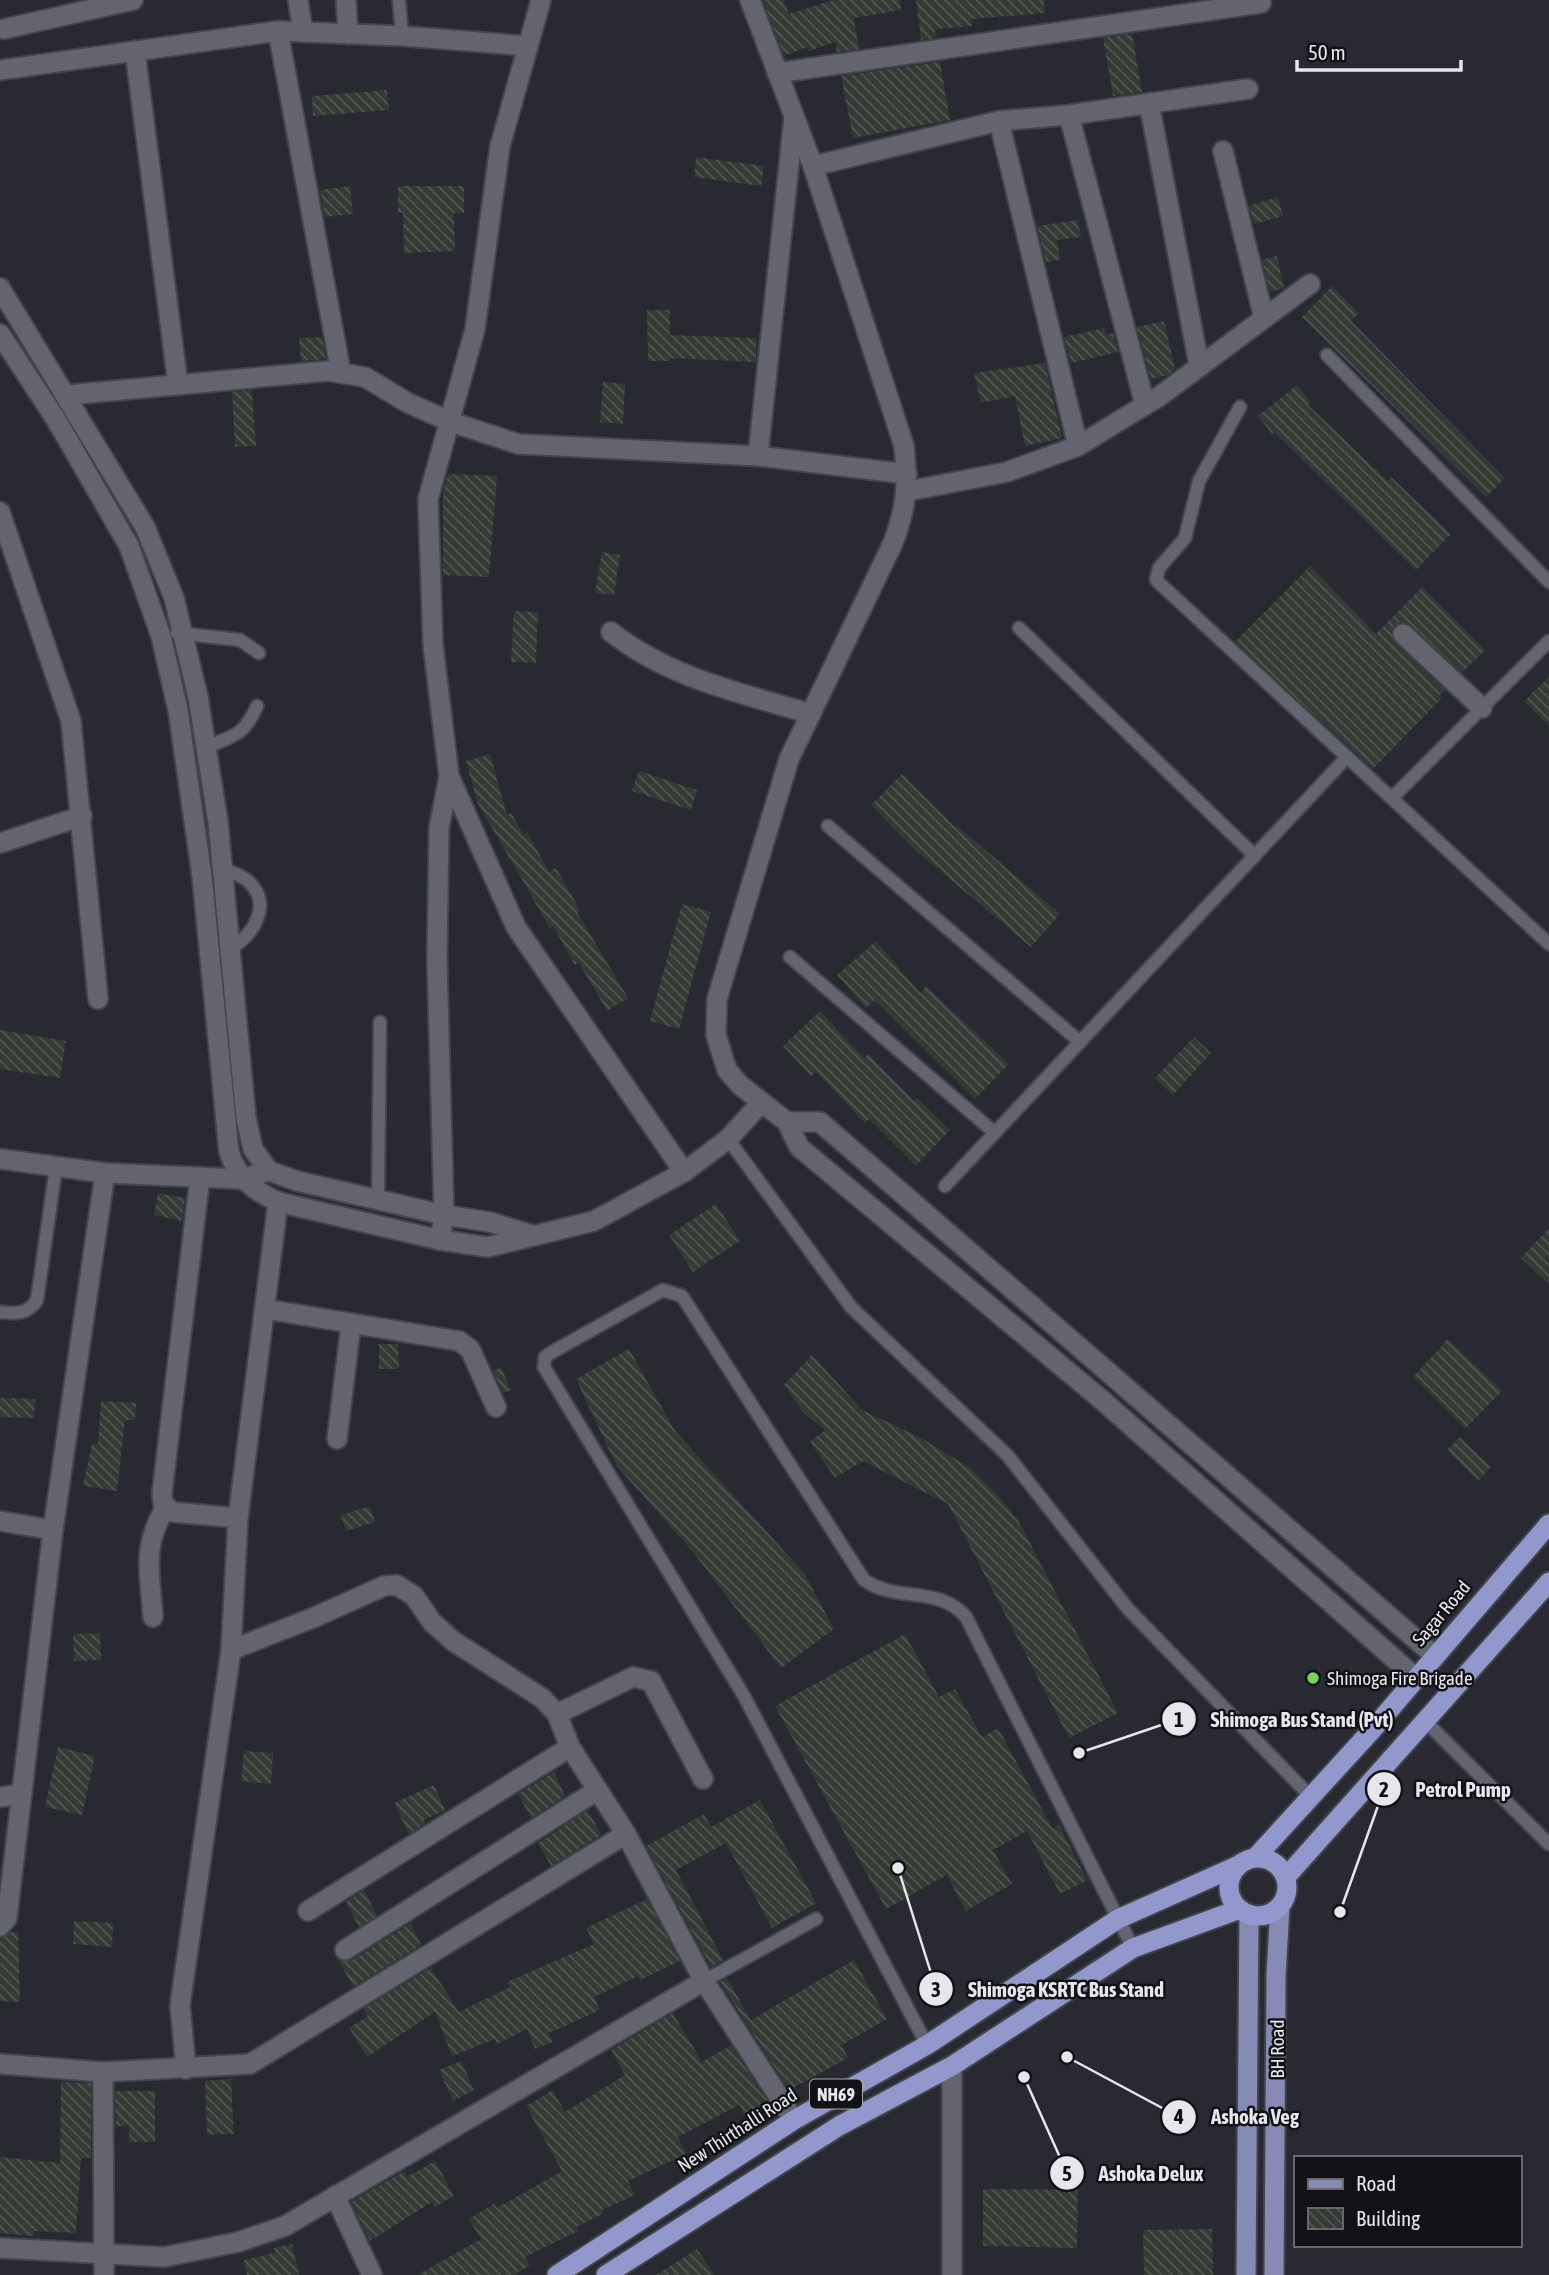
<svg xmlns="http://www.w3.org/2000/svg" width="1549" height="2275" font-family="'Asap Condensed',sans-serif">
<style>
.building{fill:url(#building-back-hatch)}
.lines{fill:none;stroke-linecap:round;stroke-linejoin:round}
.service-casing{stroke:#44454c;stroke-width:16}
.minor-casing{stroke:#44454c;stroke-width:23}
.tertiary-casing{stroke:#44454c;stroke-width:23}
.primary-casing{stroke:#44454c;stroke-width:23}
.trunk-casing{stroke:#44454c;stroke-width:23}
.service{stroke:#63646d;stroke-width:12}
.minor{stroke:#63646d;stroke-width:19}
.tertiary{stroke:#63646d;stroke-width:19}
.primary{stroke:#868ab4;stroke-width:19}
.trunk{stroke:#9297cc;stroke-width:19}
.poi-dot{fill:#78d158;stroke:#121216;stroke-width:2.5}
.labels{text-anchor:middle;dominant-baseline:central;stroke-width:5;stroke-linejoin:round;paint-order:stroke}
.shield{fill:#121216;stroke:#a6a7ac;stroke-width:2}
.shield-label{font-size:18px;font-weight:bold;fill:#e6e7ec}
.street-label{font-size:19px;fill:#e6e7ec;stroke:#121216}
.poi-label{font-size:19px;fill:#e6e7ec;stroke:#121216;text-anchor:start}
.leader{fill:none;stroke:#e6e7ec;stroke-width:2.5}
.callout-dot{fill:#e6e7ec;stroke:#121216;stroke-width:2.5}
.mark-label{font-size:21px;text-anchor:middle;font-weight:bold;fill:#111}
.callout-label{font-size:21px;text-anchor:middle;font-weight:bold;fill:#e6e7ec;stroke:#121216;stroke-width:5;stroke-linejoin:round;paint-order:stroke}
</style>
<defs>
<pattern id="building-back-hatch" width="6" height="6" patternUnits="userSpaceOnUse" patternTransform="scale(1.75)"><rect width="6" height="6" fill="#353b34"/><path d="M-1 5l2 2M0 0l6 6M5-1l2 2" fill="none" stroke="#525752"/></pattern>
</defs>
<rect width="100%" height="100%" fill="#282931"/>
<g class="building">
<path d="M763,0h21l5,14 44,-14h67l1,10 -47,8 5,31 -22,3 -2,-10 -27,9 -1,-4 -23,9z"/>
<path d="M916,0h128l1,13 -74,6 1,7 -37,3 1,9 -15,2z"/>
<path d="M1132,34l10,58 -29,4 -10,-58z"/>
<path d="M940,62l10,58 -97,18 -12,-62z"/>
<path d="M387,90l2,20 -76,6 -1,-20z"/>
<path d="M696,157l68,9 -3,20 -67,-9z"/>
<path d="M350,186l3,28 -28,3 -5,-27z"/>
<path d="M398,186h66v27h-10l1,38 -51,2 -1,-40h-5z"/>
<path d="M1278,197l5,19 -29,8 -5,-18z"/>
<path d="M1078,220l3,17 -24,3 3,20 -14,2 -9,-36z"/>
<path d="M1277,256l7,32 -14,4 -8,-32z"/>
<path d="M1332,286l27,27 -8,8 154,157 -19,19 -184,-180z"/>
<path d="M647,310h23v25l86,3v24l-86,-4v3h-22z"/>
<path d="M1164,321l11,48 -7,6 -17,4 -14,-52z"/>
<path d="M1104,328l2,7 7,-2 5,19 -47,11 -7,-26z"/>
<path d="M322,337l4,22 -25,2 -2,-23z"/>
<path d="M1045,363l17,75 -37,8 -10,-50 -34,7 -7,-30z"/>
<path d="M603,382l22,2 -2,40 -23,-2z"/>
<path d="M1297,385l14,18 -3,2 80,76 3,-4 60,57 -35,36 -142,-138 -2,2 -14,-18z"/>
<path d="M252,390l4,56 -21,1 -3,-55z"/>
<path d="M448,474l49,2 -8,101 -46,-2v-83z"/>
<path d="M602,552l18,3 -6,40 -19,-2z"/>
<path d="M1310,566l66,68 46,-47 63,63 -23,23 -51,-48 -11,-3 -5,3 -4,7 3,10 51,48 -6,6 3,2 -69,71 -138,-127z"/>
<path d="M514,611l24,1 -2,51 -25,-1z"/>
<path d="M1549,677v49l-25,-25z"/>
<path d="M490,754l17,61 4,-2 12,21 4,-2 22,40 7,-4 24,42 -3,2 51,86 -21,13 -28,-48 -4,2 -22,-39 -3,2 -73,-126 -11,-41z"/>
<path d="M639,771l58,19 -6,20 -59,-19z"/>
<path d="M902,774l53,53 1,-2 104,89 -29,33 -118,-99 -42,-43z"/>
<path d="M682,904l29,8 -32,117 -29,-8z"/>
<path d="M876,941l44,52 6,-7 83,78 -34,35 -100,-99 -9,8 -29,-33z"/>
<path d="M820,1011l44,47 4,-4 46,47 3,-3 33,32 -34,36 -47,-47 -4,4 -49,-51 -5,4 -28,-30z"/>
<path d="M0,1030l66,11 -6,37 -60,-9z"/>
<path d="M1194,1037l17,16 -38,42 -18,-17z"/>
<path d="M158,1193l27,5 -3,23 -28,-6z"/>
<path d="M716,1204l24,37 -47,31 -24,-37z"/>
<path d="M1549,1228v56l-28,-26z"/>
<path d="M1448,1339l54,52 -37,38 -52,-52z"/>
<path d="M379,1344h19l1,25h-20z"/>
<path d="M629,1349l46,82 129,142 30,56 -53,39 -88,-116 -77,-87 -40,-86z"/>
<path d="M812,1355l50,55 57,27 50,30 33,33 17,22 99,191 -49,25 -121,-234 -85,-43 -28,17 -25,-36 15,-12 -21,-17 -20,-28z"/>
<path d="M501,1367l10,23 -8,3 -10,-22z"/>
<path d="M0,1398l35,1 -1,19 -34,-1z"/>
<path d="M101,1401l35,2 -1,17h-10l-8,71 -34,-5 9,-42h6z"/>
<path d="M1460,1437l31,30 -13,14 -31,-31z"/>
<path d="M370,1506l5,16 -29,9 -5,-16z"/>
<path d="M100,1633l1,27 -27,1 -1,-27z"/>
<path d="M905,1634l34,63 16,-8 27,48 16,-9 54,100 7,-3 28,55 -27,14 -33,-63 -34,19 19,34 -46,27 -19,-36 -61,34 -111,-203z"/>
<path d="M58,1747l37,9 -13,59 -37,-8z"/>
<path d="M244,1751l29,2 -2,31 -30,-3z"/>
<path d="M554,1772l11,24 -34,22 -13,-24z"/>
<path d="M434,1785l11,25 -21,10 1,3 -16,11 -15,-31z"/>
<path d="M760,1800l56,103 -44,25 -46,-85 -50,27 47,90 -12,7 -65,-121 58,-32 7,13z"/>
<path d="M588,1810l13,25 -50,31 -13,-23z"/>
<path d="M364,1890l13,26 -18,11 -13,-25z"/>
<path d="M647,1899l33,62 -40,19 -2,-4 -44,21 6,13 -51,23 4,9 -18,7 -8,-20 -30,15 -2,-5 -43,17 -17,-44 -68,45 -18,-29 19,-12 -4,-8 67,-40 28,44 51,-25 -3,-5 87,-38 -8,-16z"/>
<path d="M74,1921l39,2 -1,24 -39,-3z"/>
<path d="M411,1923l10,22 -68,42 -14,-26 13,-1z"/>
<path d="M11,1932h7l2,70 -20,-1v-63z"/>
<path d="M854,1960l33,59 -45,26 6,13 -59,32 -69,-108 7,-4 24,42z"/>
<path d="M673,2013l29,49 29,-17 37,57 -24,12 -5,-9 -61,32 8,17 -58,27 7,14 -33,15 1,4 -27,13 2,4 -53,26 5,8 -16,10h-97l64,-36 -12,-20 25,-15 3,4 65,-37 -36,-65 27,-16 12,22 60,-37 -14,-25z"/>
<path d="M461,2061l13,29 -21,11 -14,-31z"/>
<path d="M231,2079l3,55 -27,1 -2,-54z"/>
<path d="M61,2082l30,1v75h-10l-5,75 -42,-2 -1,5 -33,-3v-76l60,6z"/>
<path d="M115,2091h40v51h-26v-16h-13z"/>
<path d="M435,2161l19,35 -19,11 -3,-5 -62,39 -19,-39 53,-31 3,6z"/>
<path d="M983,2189l95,1 -1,58 -94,-2z"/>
<path d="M1212,2229l1,46h-69l-1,-45z"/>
<path d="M292,2244l7,31h-52l-3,-15 31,-7 -1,-5z"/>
<path d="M697,2249l17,26h-58z"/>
</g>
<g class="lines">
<defs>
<g id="service">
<path d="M399,0l3,36"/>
<path d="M1327,355l222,227"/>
<path d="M1240,407l-41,74 -14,57 -26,30 -3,12 393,364"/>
<path d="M1019,628l236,228"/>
<path d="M177,633l63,7 19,13"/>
<path d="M207,747c29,-12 37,-12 50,-41"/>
<path d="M1392,798l157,-157"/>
<path d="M828,826l252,216"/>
<path d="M223,869c7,3 19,6 25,12 26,23 5,54 -18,68"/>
<path d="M790,957l205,176"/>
<path d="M728,1139l123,168 157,149 120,153 182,187"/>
<path d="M945,1186l402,-429"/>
<path d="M378,1200l2,-178"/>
<path d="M0,1312c16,2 28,2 37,-12l19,-133"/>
<path d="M1426,1722l123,122"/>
<path d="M704,1981l112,-62"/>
<path d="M927,2045l-183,-349 -200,-329 1,-10 9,-6 109,-61 19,6 182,284c33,23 75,5 102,37l167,331"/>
</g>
<g id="minor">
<path d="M298,0l5,32"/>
<path d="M346,0l2,34"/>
<path d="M541,0l-41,146 -25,183 -47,170 5,146 16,131 67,151 168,245"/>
<path d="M4,29l129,-29"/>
<path d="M278,31l63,342"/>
<path d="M135,51l43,334"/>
<path d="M0,70l278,-39 124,5 126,10"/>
<path d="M777,73l484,-70"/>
<path d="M1149,103l50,262"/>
<path d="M1069,115l76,290"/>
<path d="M999,121l79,325"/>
<path d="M1223,151l41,167"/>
<path d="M813,166l186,-45 70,-6 179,-26"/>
<path d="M67,395l261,-24 37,6 43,26 43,19 67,22 240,12 149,18"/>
<path d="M758,456l36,-339"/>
<path d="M908,491l99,-19 71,-26 82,-50 150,-112"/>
<path d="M0,512l71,209 27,278"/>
<path d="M611,632c58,46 130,61 200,82"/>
<path d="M1403,634l79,74"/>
<path d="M0,843l82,-27"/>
<path d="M0,1159l105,14 136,6 28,-8"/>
<path d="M200,1177l-38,316 1,10 9,9 66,6"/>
<path d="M440,1240l4,-25 -7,-255 2,-132 10,-52"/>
<path d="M265,1309l194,32 11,8 26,58"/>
<path d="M337,1439l14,-115"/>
<path d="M0,1521l53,9"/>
<path d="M153,1617c-3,-44 -12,-70 13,-110"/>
<path d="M231,1650l84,-33 69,-31 13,-1 17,11 18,26 21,19 89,57 15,16 13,33 56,87 78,147 90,139"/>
<path d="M557,1714l76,-37 18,4 52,98"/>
<path d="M0,1797l22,-3"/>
<path d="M308,1911l262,-164"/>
<path d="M0,1926l7,-8 46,-388 52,-357"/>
<path d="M345,1950l251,-159"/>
<path d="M0,2064l103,8 147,-8 376,-230"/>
<path d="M952,2066v209"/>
<path d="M186,2069l-6,-64 51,-355 7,-132 40,-316"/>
<path d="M103,2072l1,203"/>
<path d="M335,2196l37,79"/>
<path d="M0,2248l164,9 74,-15 47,-16 419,-245"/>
</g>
<g id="tertiary">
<path d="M750,0l63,166 91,280c4,39 3,60 -11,97l-104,216 -72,240 -1,36 11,35 13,15 47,37 12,25 303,253 314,278"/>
<path d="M0,288l145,239 29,71 24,99 20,125 28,296 7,31 16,22 28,10 147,34 46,7 42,13"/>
<path d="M0,334l57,87 72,125 32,90 17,74 24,166 27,276c9,27 24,38 49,50l162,38 48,7 106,-26 90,-49 44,-33 33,-36"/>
<path d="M787,1122h33l615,534"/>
</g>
<g id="primary">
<path d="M1246,2275l3,-361"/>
<path d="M1274,2275l2,-299 4,-70"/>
</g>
<g id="trunk">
<path d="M1256,1857l116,-127 177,-206"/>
<circle cx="1258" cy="1887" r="29"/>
<path d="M1286,1877l263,-295"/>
<path d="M557,2275l237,-155 133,-75 191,-126 119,-53"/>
<path d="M606,2275l233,-149 113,-60 181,-118 107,-39"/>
</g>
</defs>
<use href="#service" class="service-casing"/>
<use href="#minor" class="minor-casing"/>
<use href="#tertiary" class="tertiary-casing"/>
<use href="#primary" class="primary-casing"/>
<use href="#trunk" class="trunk-casing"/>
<use href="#service" class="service"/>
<use href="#minor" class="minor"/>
<use href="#tertiary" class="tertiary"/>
<use href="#primary" class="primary"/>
<use href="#trunk" class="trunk"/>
</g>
<circle class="poi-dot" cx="1313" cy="1678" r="7"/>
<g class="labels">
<rect class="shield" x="810" y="2079.5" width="52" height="29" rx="5"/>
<g class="shield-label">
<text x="836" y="2094">NH69</text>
</g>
<g class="street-label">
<text transform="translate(1441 1613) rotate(-50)">Sagar Road</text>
<text transform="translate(1277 2049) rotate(-90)">BH Road</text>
<text transform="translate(737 2130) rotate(-33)">New Thirthalli Road</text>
</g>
<g class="poi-label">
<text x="1327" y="1678">Shimoga Fire Brigade</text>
</g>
</g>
<path class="leader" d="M1079 1753L1179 1719M1340 1912L1384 1789M898 1868L936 1989M1067 2057L1179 2117M1024 2077L1067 2173"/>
<g class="callout-dot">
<circle cx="1079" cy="1753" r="7"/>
<circle cx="1340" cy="1912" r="7"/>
<circle cx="898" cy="1868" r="7"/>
<circle cx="1067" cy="2057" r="7"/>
<circle cx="1024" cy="2077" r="7"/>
<circle cx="1179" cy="1719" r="18"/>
<circle cx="1384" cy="1789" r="18"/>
<circle cx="936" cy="1989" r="18"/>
<circle cx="1179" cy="2117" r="18"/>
<circle cx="1067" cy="2173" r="18"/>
</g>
<g class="mark-label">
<text x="1179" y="1727">1</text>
<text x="1384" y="1797">2</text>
<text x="936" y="1997">3</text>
<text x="1179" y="2124">4</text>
<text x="1067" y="2181">5</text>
</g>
<g class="callout-label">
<text x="1302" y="1727">Shimoga Bus Stand (Pvt)</text>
<text x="1463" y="1797">Petrol Pump</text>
<text x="1066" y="1997">Shimoga KSRTC Bus Stand</text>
<text x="1255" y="2124">Ashoka Veg</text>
<text x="1151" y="2181">Ashoka Delux</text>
</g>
<rect x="1294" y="2156" width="228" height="91" fill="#121216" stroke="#67676c" stroke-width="2"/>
<rect x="1308" y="2179" width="35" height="10" fill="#868ab4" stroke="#67676c" stroke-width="2"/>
<text x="1356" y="2191" font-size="21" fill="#e6e7ec">Road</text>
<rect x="1308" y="2208" width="35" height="21" fill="url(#building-back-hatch)" stroke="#67676c" stroke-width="2"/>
<text x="1356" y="2226" font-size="21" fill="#e6e7ec">Building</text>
<path d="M1297 60v10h164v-10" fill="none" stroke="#e6e7ec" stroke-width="3.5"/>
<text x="1308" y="60" font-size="21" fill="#e6e7ec" stroke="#121216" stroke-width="5" paint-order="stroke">50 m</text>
</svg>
